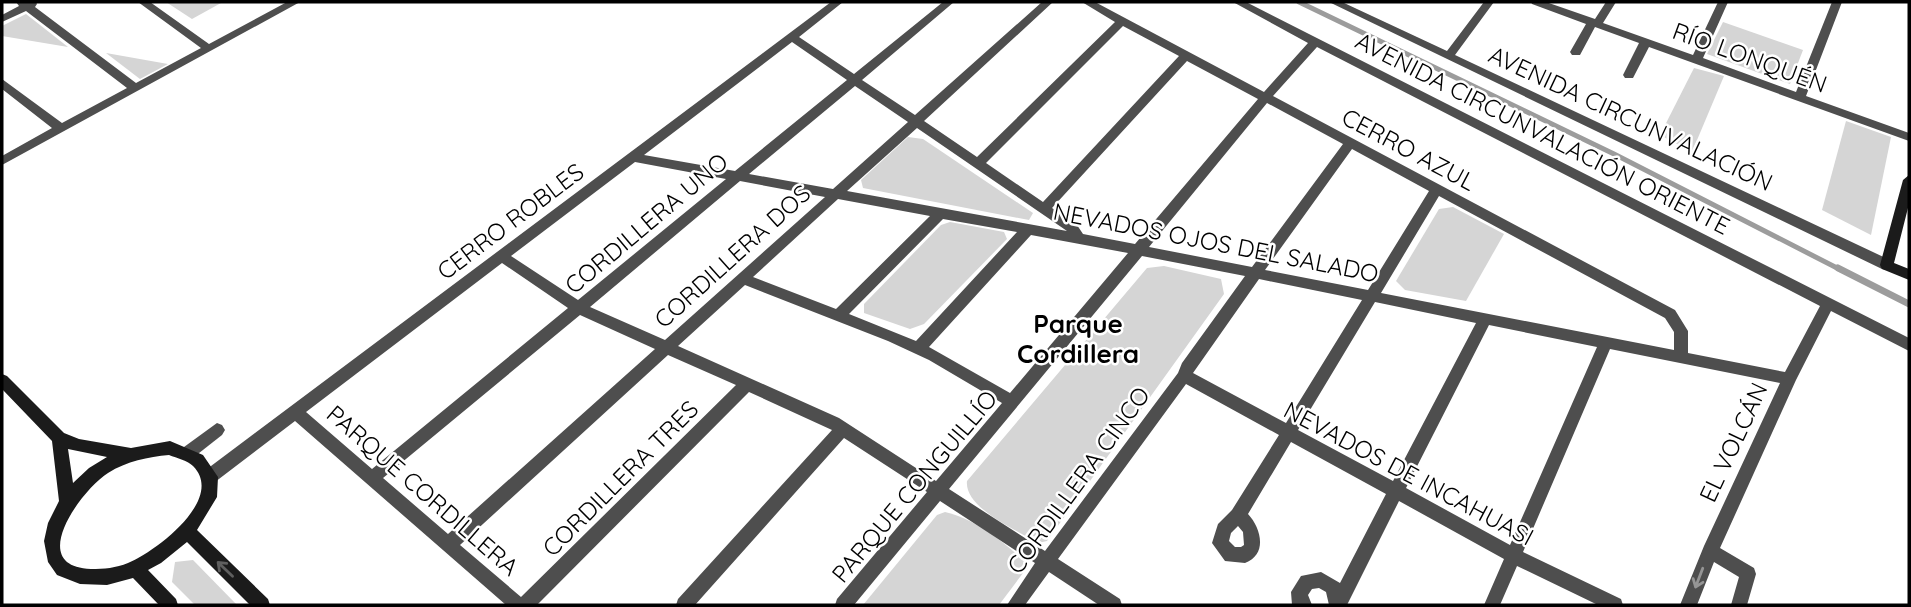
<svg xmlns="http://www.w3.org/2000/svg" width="1911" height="607" font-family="Quicksand,sans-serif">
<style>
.green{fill:#d5d5d5}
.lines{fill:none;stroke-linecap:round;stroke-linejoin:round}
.stream-far1{stroke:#9c9c9c;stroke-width:5}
.stream{stroke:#9c9c9c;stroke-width:7}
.street{fill:#4e4e4e;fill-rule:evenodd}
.secondary{fill:#1b1b1b;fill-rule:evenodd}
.oneway{stroke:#5f5f5f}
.oneway2{stroke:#959595}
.labels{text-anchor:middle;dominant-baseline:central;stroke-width:5;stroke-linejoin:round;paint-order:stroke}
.street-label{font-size:24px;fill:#000;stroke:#fff}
.neighbourhood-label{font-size:26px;font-weight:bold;fill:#000;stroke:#fff}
</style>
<rect width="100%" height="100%" fill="#fff"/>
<g class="green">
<path d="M166,2h72l-17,1 -29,16z"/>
<path d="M26,14l42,33 -66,-11v-10z"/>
<path d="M1723,22l80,28 -13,34 -83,-30z"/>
<path d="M106,53l62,11 -28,15z"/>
<path d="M1694,68l30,8 -32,76 -32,-17z"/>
<path d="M1846,121l45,16 -20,98 -49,-25z"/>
<path d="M908,137l15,2 110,74 -4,7 -166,-32 -2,-8z"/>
<path d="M1453,207l51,27 -38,67 -61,-11 -9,-9 43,-72z"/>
<path d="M950,222l54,10 3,7 -83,85 -14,5 -46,-16v-9l77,-79z"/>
<path d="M1164,266l57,13 3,15 -177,247 -9,2c-21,-13 -74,-35 -71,-62l180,-213z"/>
<path d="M945,512c28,6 58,29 79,49l-1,12 -24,32h-136l74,-90z"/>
<path d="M193,560l44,45h-42l-23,-23 3,-20z"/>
</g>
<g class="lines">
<path class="stream-far1" d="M1299,2l315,152 227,116"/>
<path class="stream" d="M1838,268l71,36"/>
<g class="street">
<path d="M16,2h20l1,2 -2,3 101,76 65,-35 -63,-46h12l59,42 78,-42h13l-298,163v-9l50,-28 -50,-39v-10l60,44 65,-35 -101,-77 -24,11v-7l17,-9z"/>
<path d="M831,2h12l-44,35 55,37 89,-72h11l-92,78 53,35 127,-113h11l-129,119 53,36 138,-135 -33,-20h13l169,90 44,-49 -75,-41h13l663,336v13l-78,-40 -35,69 -76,168 34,20 2,6 -9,31h-16l8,-28 -25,-15 -17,43h-17l24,-59 76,-163 -170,-34 -87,203 98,47 2,6h-25l-81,-39 -17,39h-16l20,-46 -105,-58 -52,104h-18l-3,-13 -7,-4 -7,1 -4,6 4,10h-20l-1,-13 10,-16 20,-4 19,11 46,-89 -95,-52 -43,72c13,14 20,40 -3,49l-20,-2 -13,-18 6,-19 14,-14 47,-75 -93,-51 -128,175 62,40 2,6h-23l-50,-33 -24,33h-18l28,-42 -95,-62 -86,104h-19l2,-6 90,-107 -83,-54 -149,167h-19l2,-6 154,-169 -83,-38 -212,213h-31l-211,-184 -80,61 -6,2 -6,-2 -2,-5 2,-5zM1123,26l56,30 -136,146 -57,-39zM792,42l55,38 -112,91 -91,-16zM1317,47l503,259 -35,66 -97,-19v-22l-13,-21 -402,-214zM1187,61l71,38 -123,145 -52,-10 -6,-9 -25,-17zM855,86l53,36 -75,67 -84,-15zM1267,103l76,41 -91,123 -103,-20zM917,128l150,103 -220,-40zM1352,149l77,42 -61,99 -103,-20zM635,162l91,17 -148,121 -67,-44zM740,181l85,16 -160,143 -75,-33zM1439,196l226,122 9,14v18l-293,-57zM838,199l92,17 -94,93 -83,-32zM943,219l74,13 -101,109 -67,-27zM1031,235l97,18 -118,140 -81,-46zM1142,256l103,20 -63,87 -4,10 -133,178 -96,-62zM502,263l66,45 -196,161 -66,-57zM1259,279l103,21 -76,123 -93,-50zM745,285l143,56 41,19 73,43 -66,78 -97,-63 -161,-72zM1375,302l101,21 -83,158 -95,-51zM580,315l75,34 -207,185 -65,-56zM1489,325l108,22 -87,198 -104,-57zM668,355l68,30 -215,212 -61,-52zM1238,526l5,6 1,13 -3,2h-6l-6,-6 2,-8z"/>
<path d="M1329,2h13l105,49 37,-49h10l-39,53 437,206 2,4 -7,5 -5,-1z"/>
<path d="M1531,2h15l49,17 11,-17h10l-13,21 90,32 25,-53h10l-25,56 93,34 36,-90h10l-36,94 103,37v8l-260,-94 -16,31h-8l-2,-3 16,-32 -44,-16 -15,28h-8l-2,-3 16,-28 -54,-20z"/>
<path d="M217,423l5,2 3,5 -3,5 -28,22 -5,2 -5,-2 -3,-5 3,-5z"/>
</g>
<g class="secondary">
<path d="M1909,175v29l-15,59 15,6v11l-27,-11 -2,-4 23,-85z"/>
<path d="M2,374l5,2 57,57 15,6 52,9 39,-7 33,14 15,22 -1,20 -20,33 71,69 2,6h-20l-63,-63 -26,21 -13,7 28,29 2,6h-19l-26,-27 -26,7 -27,-1 -23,-9 -9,-13 -4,-21 4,-18 11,-22 -7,-60 -50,-52zM68,449l39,8 -18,11 -16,15zM169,455c8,3 19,6 24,11 33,33 -38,86 -65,97 -12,5 -24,6 -37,6 -66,-2 -10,-79 17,-96 19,-12 40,-16 61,-18z"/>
</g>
</g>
<defs><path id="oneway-shaft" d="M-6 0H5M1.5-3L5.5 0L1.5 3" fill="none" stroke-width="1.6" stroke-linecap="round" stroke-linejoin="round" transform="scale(1.75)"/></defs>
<use class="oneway" href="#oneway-shaft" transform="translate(225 569) rotate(-136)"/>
<use class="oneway2" href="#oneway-shaft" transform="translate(1699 578) rotate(111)"/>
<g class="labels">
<g class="street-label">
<text transform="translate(1750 57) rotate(20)">RÍO LONQUÉN</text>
<text transform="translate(1631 118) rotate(25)">AVENIDA CIRCUNVALACIÓN</text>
<text transform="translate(1543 133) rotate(27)">AVENIDA CIRCUNVALACIÓN ORIENTE</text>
<text transform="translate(1409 149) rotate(28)">CERRO AZUL</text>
<text transform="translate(510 221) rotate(-37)">CERRO ROBLES</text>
<text transform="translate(646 223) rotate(-40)">CORDILLERA UNO</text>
<text transform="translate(1216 242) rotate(11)">NEVADOS OJOS DEL SALADO</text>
<text transform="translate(732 256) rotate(-42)">CORDILLERA DOS</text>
<text transform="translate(1733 442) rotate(-65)">EL VOLCÁN</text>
<text transform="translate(1409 473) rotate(28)">NEVADOS DE INCAHUASI</text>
<text transform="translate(620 478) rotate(-45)">CORDILLERA TRES</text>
<text transform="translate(1078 480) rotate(-54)">CORDILLERA CINCO</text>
<text transform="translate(914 486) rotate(-50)">PARQUE CONGUILLÍO</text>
<text transform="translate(423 490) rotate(41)">PARQUE CORDILLERA</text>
</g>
<g class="neighbourhood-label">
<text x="1078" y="323">Parque<tspan x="1078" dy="30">Cordillera</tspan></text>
</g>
</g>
<rect width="1911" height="607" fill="none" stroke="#000000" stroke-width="7"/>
</svg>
